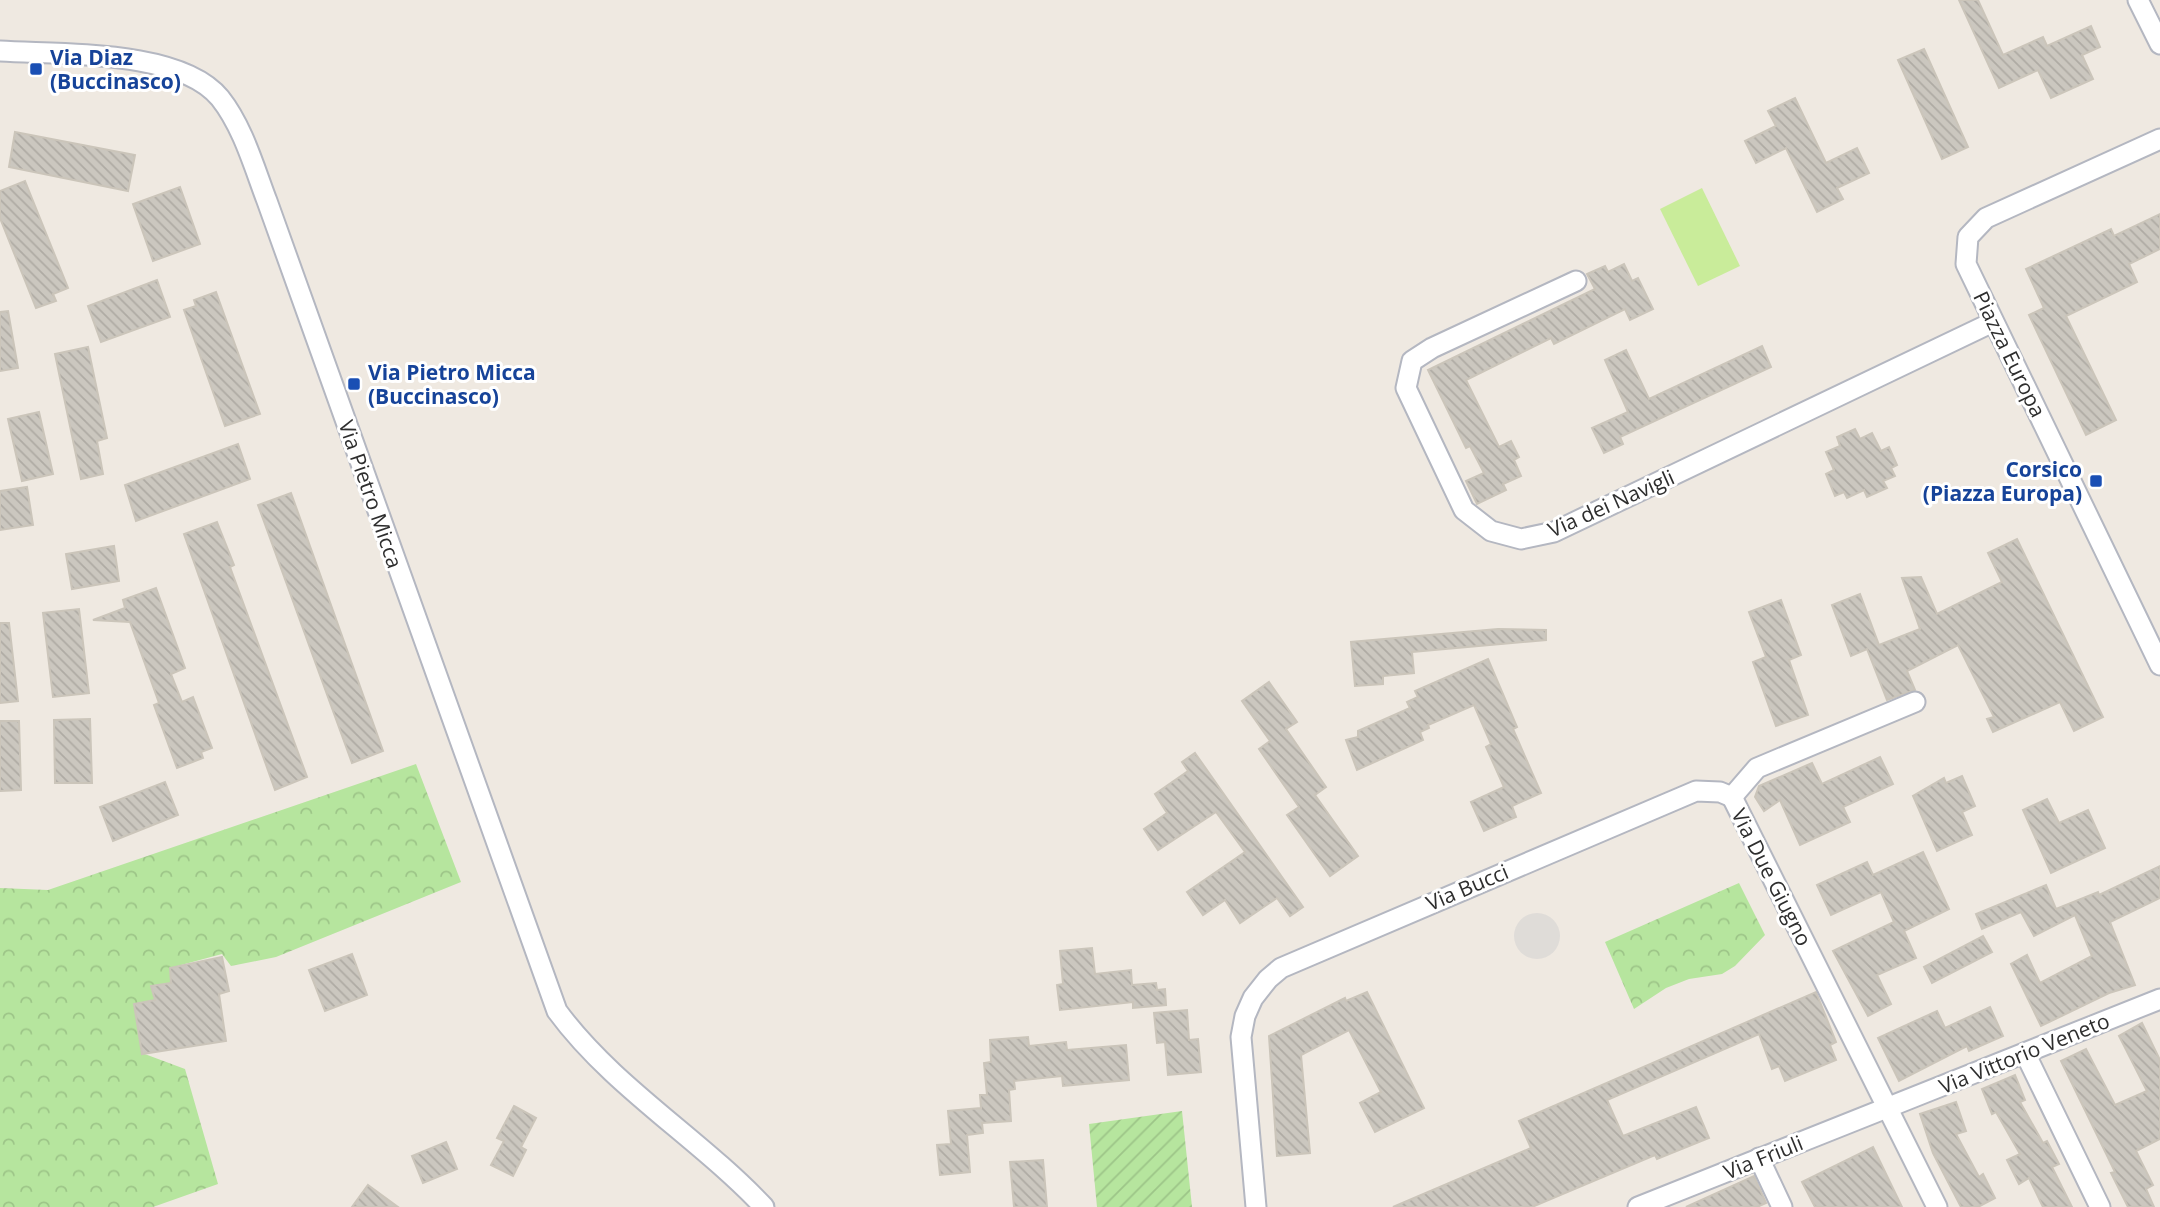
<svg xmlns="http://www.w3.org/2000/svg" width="2160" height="1207" font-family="'Open Sans',sans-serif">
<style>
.park{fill:url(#park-crowns)}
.garden{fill:url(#garden-furrows)}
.pitch{fill:#c9ec9a}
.plaza{fill:#dfdcd8}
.building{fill:url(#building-back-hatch);stroke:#cbc5ba;stroke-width:2}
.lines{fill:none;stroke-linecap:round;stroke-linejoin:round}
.minor-casing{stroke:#b4b7c1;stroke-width:23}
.minor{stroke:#fff;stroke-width:19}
.transit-dot{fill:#1a4fb4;stroke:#fff;stroke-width:2.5}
.labels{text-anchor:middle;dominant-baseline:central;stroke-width:6;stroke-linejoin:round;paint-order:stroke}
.transit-label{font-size:21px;font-weight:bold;fill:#164399;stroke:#fff;text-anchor:start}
.street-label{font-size:21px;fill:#2e2e2e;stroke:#fff}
</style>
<defs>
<pattern id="park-crowns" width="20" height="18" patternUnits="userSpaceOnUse" patternTransform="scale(1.75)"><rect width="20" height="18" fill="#b6e59e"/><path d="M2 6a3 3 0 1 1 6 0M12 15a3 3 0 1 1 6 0" fill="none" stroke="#9dc588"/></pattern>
<pattern id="garden-furrows" width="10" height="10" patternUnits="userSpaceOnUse" patternTransform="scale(1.75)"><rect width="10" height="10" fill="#b6e59e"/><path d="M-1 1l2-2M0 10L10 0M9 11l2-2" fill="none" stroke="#9dc588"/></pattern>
<pattern id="building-back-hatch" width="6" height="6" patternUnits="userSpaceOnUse" patternTransform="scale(1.75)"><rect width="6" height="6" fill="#cbc7bf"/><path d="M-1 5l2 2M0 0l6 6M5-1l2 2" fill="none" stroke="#afaba4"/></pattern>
</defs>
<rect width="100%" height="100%" fill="#efe9e1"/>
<g class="park">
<path d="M416,764l45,118 -185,75 -45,9 -9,-12 -52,14 1,15 -19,3 3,14 -21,4 8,49 43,16 33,115 -65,23h-153v-319l48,2z"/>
<path d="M1739,883l26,52 -30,31 -13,8 -33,5 -23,9 -32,21 -29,-67z"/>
</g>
<path class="garden" d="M1182,1111l10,96h-95l-8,-83z"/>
<path class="pitch" d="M1702,188l38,78 -42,20 -38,-77z"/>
<circle class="plaza" cx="1537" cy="936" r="23"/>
<g class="building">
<path d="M1959,0h19l25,55 40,-18 4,9 44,-20 9,21 -18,8 11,24 -42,19 -13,-28 -39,18z"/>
<path d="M1924,49l44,98 -26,12 -44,-99z"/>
<path d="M1795,98l31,65 31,-15 12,25 -32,15 6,11 -26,13 -31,-64 -30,15 -11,-22 31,-15 -8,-15z"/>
<path d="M15,132l120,23 -7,36 -119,-24z"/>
<path d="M25,181l43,107 -15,6 3,7 -20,7 -36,-90v-27z"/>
<path d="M180,187l20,57 -47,17 -20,-57z"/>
<path d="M2160,214v35l-31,15 8,18 -71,34 50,104 -30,15 -57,-120 15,-7 -18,-39 85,-40 3,7z"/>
<path d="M1624,264l8,17 6,-3 15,31 -23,11 -5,-11 -71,35 -3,-6 -85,42 33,67 12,-6 8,16 -5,3 7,16 -18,8 3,6 -29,14 -11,-23 18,-8 -14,-27 -4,2 -38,-78 167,-81 -8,-15 18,-8 3,6z"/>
<path d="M157,280l13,37 -69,25 -13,-36z"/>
<path d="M216,292l44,122 -35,12 -41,-116 12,-4 -2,-6z"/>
<path d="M8,311l10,57 -18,3v-59z"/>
<path d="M1762,346l9,21 -151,70 3,7 -19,9 -12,-25 36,-16 -23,-52 21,-10 23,49z"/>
<path d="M88,347l19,91 -10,3 6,33 -22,5 -26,-125z"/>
<path d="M39,412l14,62 -31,7 -14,-62z"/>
<path d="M1855,429l5,10 12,-6 9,18 8,-4 8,18 -6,3 4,8 -12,5 4,7 -20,9 -3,-7 -17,8 -3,-6 -9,4 -9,-22 8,-4 -8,-18 14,-6 -3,-9z"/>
<path d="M238,444l12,35 -114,42 -11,-36z"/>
<path d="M27,487l6,38 -33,5v-39z"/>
<path d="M291,493l92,258 -31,12 -94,-258z"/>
<path d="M217,522l17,43 -4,2 77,210 -32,13 -91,-256z"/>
<path d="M2017,539l86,178 -29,14 -14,-29 -67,30 -6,-13 7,-2 -36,-72 -51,26 8,19 -28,10 -20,-51 -16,7 -19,-51 28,-11 19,51 41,-16 -18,-51 19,-1 16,37 65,-32 -14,-29z"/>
<path d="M114,546l5,35 -47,8 -6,-35z"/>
<path d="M156,588l29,80 -14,6 11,28 11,-5 19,51 -11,4 2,6 -26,10 -23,-63 5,-2 -29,-81 -37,-2 32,-12 -2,-8z"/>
<path d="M1781,600l20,55 -12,5 19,55 -32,11 -23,-64 13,-5 -17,-45z"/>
<path d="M79,609l10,84 -36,4 -10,-84z"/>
<path d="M0,623h9l9,78 -18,2z"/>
<path d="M1498,629l48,1v10l-134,12 2,21 -31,3v8l-28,2 -4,-44z"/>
<path d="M1488,659l29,68 -4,2 28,64 -29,13 4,11 -32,14 -13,-29 33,-15 -18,-40 5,-3 -17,-39 -46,20 1,3 -9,4 3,8 -66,30 -11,-30 12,-3v-6l52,-23 -3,-6 11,-5 -3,-6z"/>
<path d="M1269,682l28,40 -11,7 40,58 -11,8 43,61 -28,20 -43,-61 12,-8 -40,-58 11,-8 -28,-40z"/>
<path d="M90,719l2,64h-37l-1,-63z"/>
<path d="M0,721h19l2,69 -21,1z"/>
<path d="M1195,753l108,154 -13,9 -13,-18 -37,25 -15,-23 -22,15 -16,-23 58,-40 -29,-40 -58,38 -14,-21 23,-16 -12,-19 33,-23 -6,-9z"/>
<path d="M1880,757l13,27 -50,23 7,15 -50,23 -20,-45 -16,11 -9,-14 4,-11 53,-23 10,21z"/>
<path d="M1962,776l13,30 -13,6 10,23 -35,16 -24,-55 31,-18 2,5z"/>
<path d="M165,782l13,33 -65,26 -13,-34z"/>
<path d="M2047,799l12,24 29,-13 17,38 -54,25 -28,-63z"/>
<path d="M1923,852l26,57 -45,22 12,27 -39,17 14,29 -23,12 -35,-65 61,-29 -13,-30 -50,23 -14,-30 50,-23 6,13z"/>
<path d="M2160,866v32l-50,24 25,63 -26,8 -68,33 -30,-62 16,-9 13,28 52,-27 -17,-41 -41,21 -13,-24 -39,17 -6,-15 70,-29 10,24 42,-17 1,3z"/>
<path d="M1983,936l9,16 -60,31 -8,-16z"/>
<path d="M1092,948l3,26 36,-4 1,15 24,-2 1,7 8,-1 1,16 -33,3v-6l-73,8 -3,-25 6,-1 -3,-33z"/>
<path d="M352,954l15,41 -42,16 -16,-41z"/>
<path d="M222,957l7,34 -10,3 7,47 -84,13 -8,-50 21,-4 -4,-14 20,-3 -1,-15z"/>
<path d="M1367,992l57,116 -49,24 -15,-29 21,-11 -32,-62 -48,25 9,98 -33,3 -8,-120 76,-38 1,3z"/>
<path d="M1816,992l20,50 -6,3 6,15 -51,21 -6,-15 -7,3 -13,-35 -152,66 16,36 73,-29 13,31 -52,21 -2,-4 -123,52h-139l138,-59 -12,-27z"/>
<path d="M1990,1007l13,29 -34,15 -2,-5 -68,35 -21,-43 59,-27 8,17z"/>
<path d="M1187,1010l2,30 9,-1 3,33 -33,3 -3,-33 -8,1 -3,-30z"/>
<path d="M2142,1023l18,37v79l-24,12 17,34 -7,4 8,18h-26l-17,-34 4,-1 -54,-111 25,-12 29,56 32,-14 -28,-55z"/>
<path d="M1028,1037l1,9 37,-4 1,8 59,-5 3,35 -66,6 -1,-10 -48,5 1,8 -6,1 2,31 -29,2 1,10 -16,2 3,37 -30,3 -3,-30 14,-1 -3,-33 33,-3 -1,-13h7l-3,-32 7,-1 -1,-22z"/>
<path d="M2015,1075l10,25 -5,2 23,41 4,-2 12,23 -7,3 20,40h-29l-14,-29 -10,6 -12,-24 13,-6 -24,-42 -4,2 -10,-25z"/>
<path d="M1956,1102l10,29 -10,3 23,43 4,-3 12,24 -17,9h-17l-28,-54 -13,-39z"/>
<path d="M514,1106l22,12 -15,29 5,3 -13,26 -22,-11 13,-24 -7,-3z"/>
<path d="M446,1142l11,27 -34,14 -11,-27z"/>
<path d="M1873,1147l29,60h-87l-13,-25z"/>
<path d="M1043,1160l4,47h-33l-4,-45z"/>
<path d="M1754,1176l12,27 -9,4h-71z"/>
<path d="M368,1185l30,22h-46z"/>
</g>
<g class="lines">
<defs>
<g id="minor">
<path d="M2138,0l22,44"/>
<path d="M0,51c60,4 180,-2 220,47 23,29 34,69 47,103l290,810c56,76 142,127 207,196"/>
<path d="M2160,139l-174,79 -18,19 -2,27 194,401"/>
<path d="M1576,281l-144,67 -20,13 -6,27 58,122 27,21 30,8 33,-7 439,-210"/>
<path d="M1732,797l205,410"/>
<path d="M1732,797l25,-29 158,-66"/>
<path d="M2025,1053l75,154"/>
<path d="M1759,1158l23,49"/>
<path d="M1256,1207l-15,-170 4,-21 8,-18 15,-19 13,-11 415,-177 24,1 12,5"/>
<path d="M1638,1207l522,-208"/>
</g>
</defs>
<use href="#minor" class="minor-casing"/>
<use href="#minor" class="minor"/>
</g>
<g class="transit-dot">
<rect x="29" y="62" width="14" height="14" rx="3.5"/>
<rect x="347" y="377" width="14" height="14" rx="3.5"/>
<rect x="2089" y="474" width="14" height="14" rx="3.5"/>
</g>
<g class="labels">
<g class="transit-label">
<text x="50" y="57">Via Diaz<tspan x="50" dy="24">(Buccinasco)</tspan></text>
<text x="368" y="372">Via Pietro Micca<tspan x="368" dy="24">(Buccinasco)</tspan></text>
<text x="2082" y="469" text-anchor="end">Corsico<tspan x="2082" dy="24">(Piazza Europa)</tspan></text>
</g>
<g class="street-label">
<text transform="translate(2010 354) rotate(64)">Piazza Europa</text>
<text transform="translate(371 494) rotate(71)">Via Pietro Micca</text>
<text transform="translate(1611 503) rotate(-24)">Via dei Navigli</text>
<text transform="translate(1772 877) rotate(63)">Via Due Giugno</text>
<text transform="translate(1467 887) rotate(-23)">Via Bucci</text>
<text transform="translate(2024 1053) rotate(-22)">Via Vittorio Veneto</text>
<text transform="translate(1763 1157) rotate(-22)">Via Friuli</text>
</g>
</g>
</svg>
